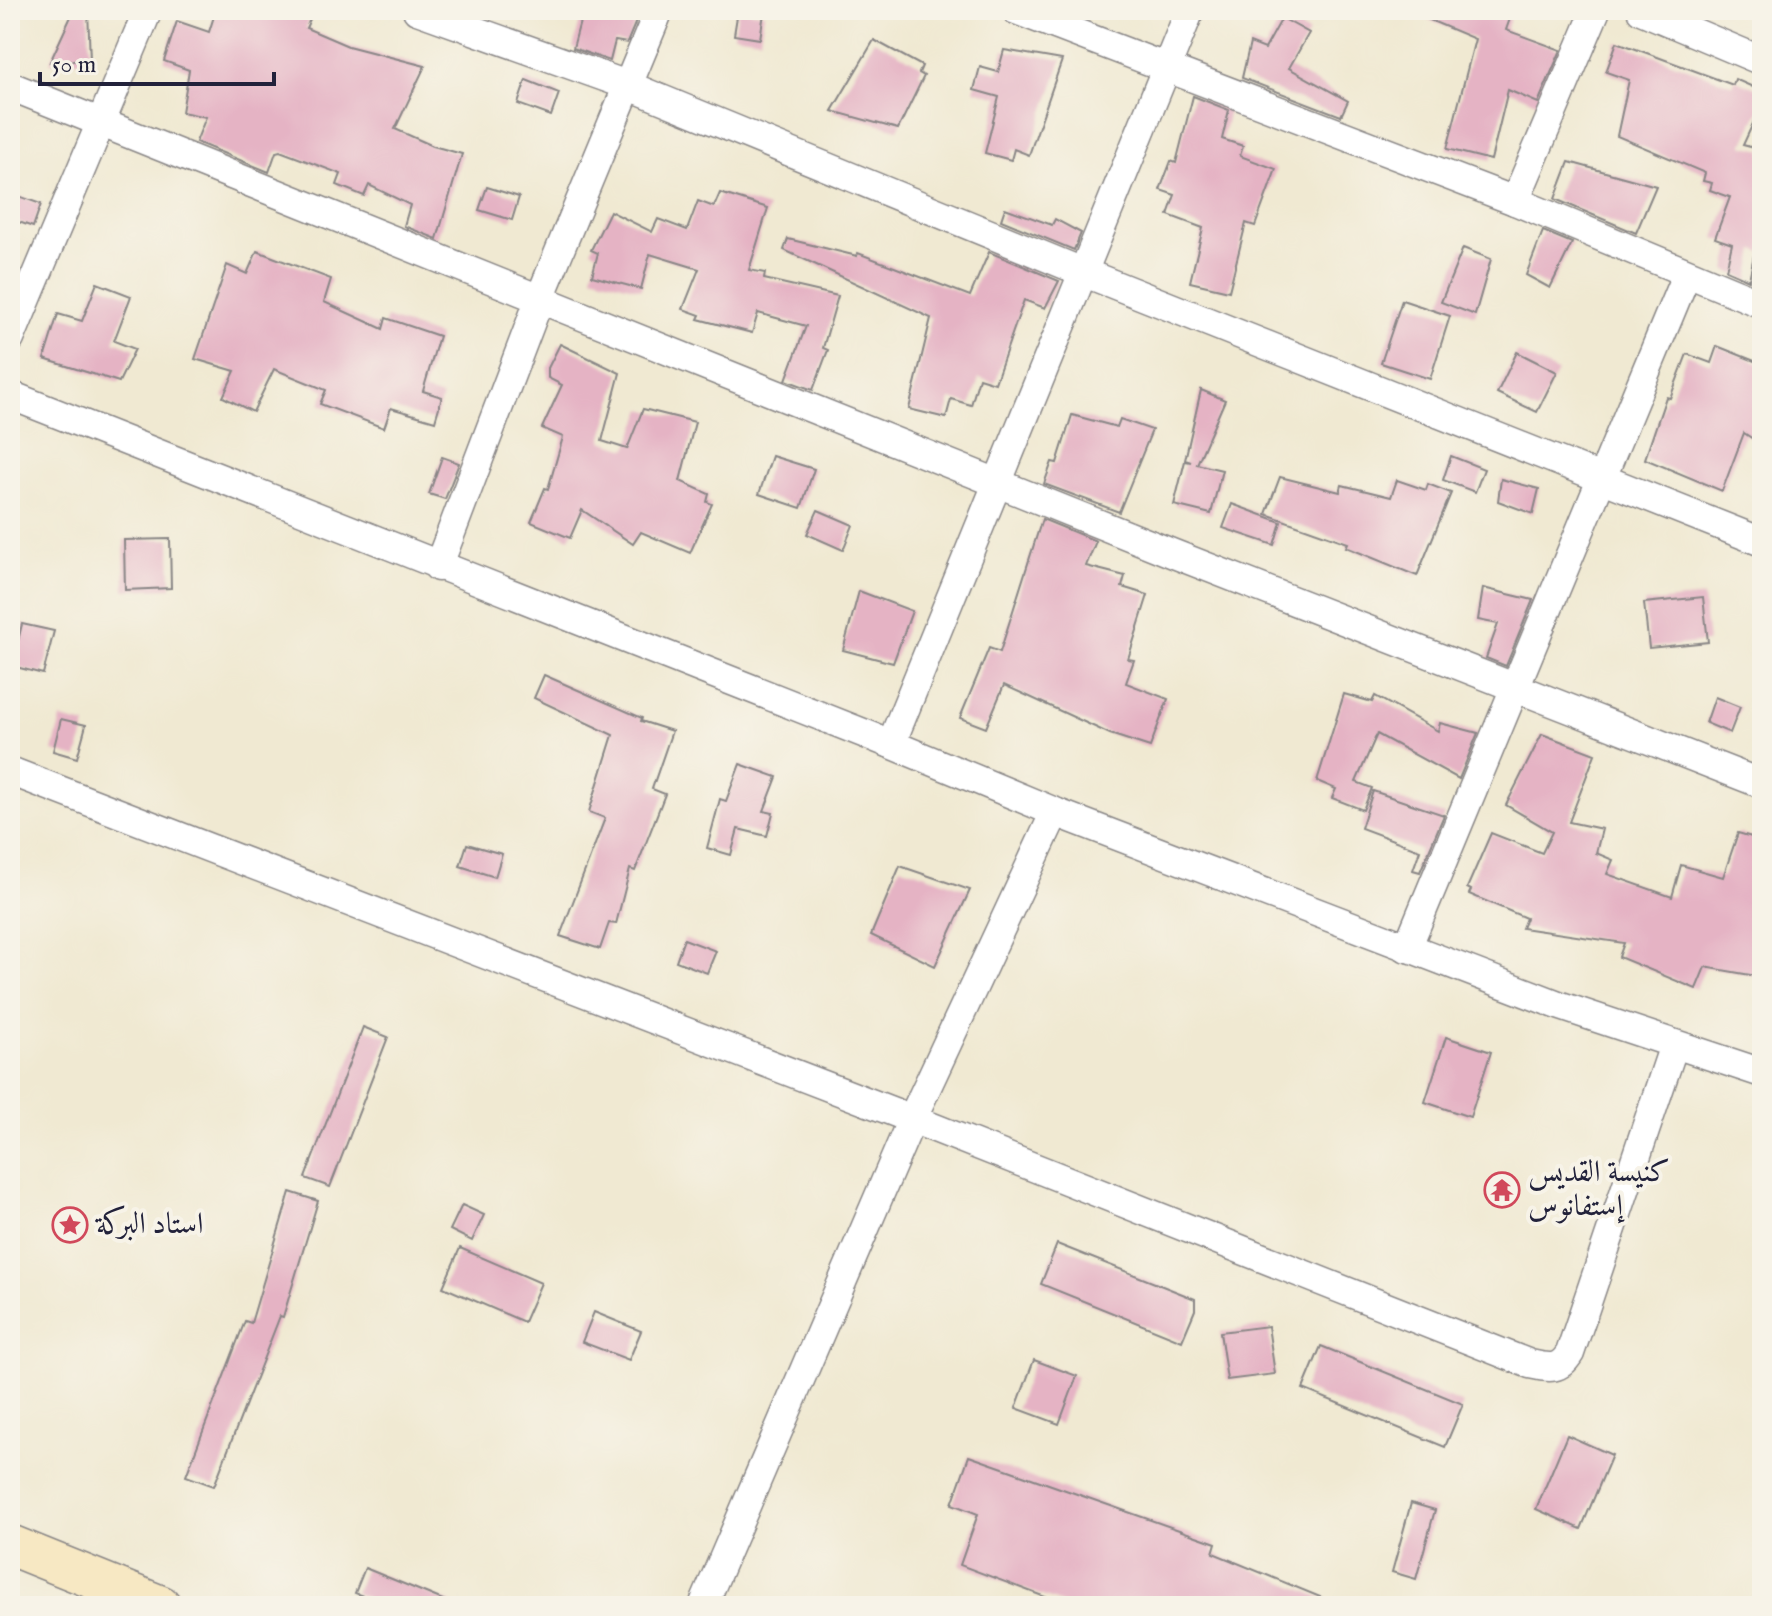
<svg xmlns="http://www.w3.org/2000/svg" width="1772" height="1616" font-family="'IM FELL English',Amiri,serif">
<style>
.building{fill:#e5b3c4}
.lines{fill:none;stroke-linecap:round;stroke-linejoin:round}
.street-casing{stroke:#898686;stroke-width:31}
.secondary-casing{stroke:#898686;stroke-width:43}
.street{stroke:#fff;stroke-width:28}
.secondary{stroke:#f7e8c3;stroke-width:40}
.labels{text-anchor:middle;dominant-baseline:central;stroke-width:8;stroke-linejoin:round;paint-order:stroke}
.poi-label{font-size:30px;fill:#22223b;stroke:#f7f3e8;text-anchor:start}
</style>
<rect width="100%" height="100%" fill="#f7f3e8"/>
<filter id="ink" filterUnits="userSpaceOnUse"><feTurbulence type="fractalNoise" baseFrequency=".0125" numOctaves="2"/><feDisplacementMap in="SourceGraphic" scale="16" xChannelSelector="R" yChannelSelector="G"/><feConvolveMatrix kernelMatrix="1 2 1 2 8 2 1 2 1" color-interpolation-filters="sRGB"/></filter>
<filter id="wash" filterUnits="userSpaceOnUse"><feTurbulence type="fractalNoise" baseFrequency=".006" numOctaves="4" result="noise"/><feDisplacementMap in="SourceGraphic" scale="32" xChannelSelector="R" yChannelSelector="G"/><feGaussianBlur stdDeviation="1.8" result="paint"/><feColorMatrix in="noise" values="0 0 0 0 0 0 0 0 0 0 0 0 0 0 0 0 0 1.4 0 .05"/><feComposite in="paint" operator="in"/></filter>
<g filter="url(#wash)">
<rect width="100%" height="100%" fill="#f0e9d2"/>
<g id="blocks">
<g class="building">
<path d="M74,10h14l2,50 -40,2z"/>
<path d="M216,10h72l22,9 -4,9 42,18 77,20 -30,63 38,17 29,8 -25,85 -33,-13 6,-21 -41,-20 -5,11 -27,-11 4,-11 -61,-23 -4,1 -7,20 -73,-30 10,-25 -24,-5 7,-42 -25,-9 13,-40 32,11z"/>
<path d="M583,10h39l17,4 -12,29 -12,-2 -5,20 -37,-13z"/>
<path d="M738,10l26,3 -4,26 -26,-4z"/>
<path d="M1406,10h107l-7,20 55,20 -23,53 -30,-13 -17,70 -44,-11 28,-110z"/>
<path d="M1282,18l27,15 -20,35 59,33 -7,15 -99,-38 8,-35 15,6z"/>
<path d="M874,40l48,26 -3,7 5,3 -26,53 -66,-18z"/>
<path d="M1617,42l116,43 2,-6 27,12v13l-19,41 19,5v103l-7,-3 -6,30 -23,-10 6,-26 -17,-6 15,-41 -20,-7 2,-7 -9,-2 2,-8 -88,-37 12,-56 -23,-8z"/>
<path d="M1004,50l58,10 -33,95 -15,-6 -3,11 -26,-7 14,-56 -25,-7 6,-23 18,5z"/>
<path d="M526,80l33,13 -8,23 -33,-12z"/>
<path d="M1193,96l36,14 -7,29 21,7 -3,10 36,13 -21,57 -9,-3 -17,68 -39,-9 13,-54 -35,-13 7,-20 -15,-5 11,-29 5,2z"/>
<path d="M1569,162l87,24 -20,47 -81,-34z"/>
<path d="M487,187l32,10 -7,23 -33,-10z"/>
<path d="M10,193l31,11 -8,23 -23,-8z"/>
<path d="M720,193l48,15 -19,62 16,3 -1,6 74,17 -15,52 5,2 -15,40 -27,-10 20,-54 -48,-13 -6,20 -54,-14 2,-4 -17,-6 16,-40 -49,-15 -9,35 -49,-13 6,-23 -7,-3 19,-39 42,21 6,-13 29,11 11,-29 16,6z"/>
<path d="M1005,208l47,17 3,-6 26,14 -7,17 -73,-30z"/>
<path d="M1543,231l29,12 -22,45 -24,-13z"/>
<path d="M788,239l69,17 1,-3 112,43 19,-44 70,29 -14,27 -21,-8 -29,83 -16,-5 -8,27 -20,-6 -5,19 -37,-9 22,-91 -147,-68z"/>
<path d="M1463,248l28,11 -16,56 -34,-13z"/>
<path d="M257,251l74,28 -7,23 59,27 3,-11 53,18 -16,55 19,6 -7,24 -44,-13 -7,20 -64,-24 6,-14 -52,-21 -21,43 -30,-15 12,-26 -40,-12 32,-94 20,9z"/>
<path d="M97,283l34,13 -17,45 21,8 -16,33 -75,-23 14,-45 24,7z"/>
<path d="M1402,300l48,16 -20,63 -49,-16z"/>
<path d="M560,344l60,29 -18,68 25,8 16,-40 52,13 -15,59 29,13 -2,8 5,2 -22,49 -49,-21 -8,12 -51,-34 -12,28 -39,-16 14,-34 3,1 15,-52 -21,-9 20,-43 -14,-7v-10z"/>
<path d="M1717,346l45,18v81l-18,-12 -22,58 -77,-32 21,-62 4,1 17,-44 24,9z"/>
<path d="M1517,352l40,20 -20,40 -40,-19z"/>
<path d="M1201,390l24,10 -28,64 25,6 -11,44 -37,-9 11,-44 6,1 -6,-2z"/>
<path d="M1072,415l45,12 3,-8 32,11 -33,82 -75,-28 8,-22 5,1z"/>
<path d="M772,456l42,13 -13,39 -42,-14z"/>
<path d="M1451,456l33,13 -9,23 -32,-12z"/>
<path d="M442,457l17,6 -14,36 -16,-5z"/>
<path d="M1280,477l60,15 2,-7 49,12 6,-17 29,10 2,-6 23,9 -34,83 -71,-29 2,-4 -82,-29z"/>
<path d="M1501,479l38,10 -6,25 -35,-13z"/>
<path d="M1232,504l49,18 -7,23 -51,-17z"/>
<path d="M818,510l35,15 -10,25 -36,-16z"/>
<path d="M1042,519l54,22 -10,25 39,10 -3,11 26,8 -20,64 6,1 -8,23 42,16 -18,48 -40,-13 -106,-49 -18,43 -26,-10 29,-70 11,4z"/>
<path d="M170,539l1,49 -46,2 -1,-50z"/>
<path d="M1483,588l50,12 -27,66 -20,-8 12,-34 -20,-4z"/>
<path d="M859,591l53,20 -19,52 -50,-13z"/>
<path d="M1703,597l5,45 -59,6 -5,-45z"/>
<path d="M22,624l32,7 -11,43 -31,-8z"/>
<path d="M544,675l98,43 -1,3 31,10 -20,58 13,5 -30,77 -5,-2 -14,55 -7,-1 -9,26 -40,-13 45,-118 -16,-6 24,-77 -79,-37z"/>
<path d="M1344,694l28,8 3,-6 63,35 2,-8 38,10 -19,46 -82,-45 -21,48 16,6 -9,22 -31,-12 4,-9 -19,-8z"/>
<path d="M1715,697l25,10 -10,26 -24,-10z"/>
<path d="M61,719l25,6 -9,33 -24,-7z"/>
<path d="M1542,734l53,20 -26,68 33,7 -6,24 17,7 -6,14 65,23 9,-32 42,12 15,-44 24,7v137l-57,-10 -9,22 -77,-32 5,-14 -102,-15 4,-10 -57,-24 2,-4 -4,-2 24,-55 51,20 10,-21 -46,-27z"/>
<path d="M740,764l37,13 -13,34 9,2 -6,23 -29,-7 -7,26 -24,-7 13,-49 6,2z"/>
<path d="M1373,791l71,24 -24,57 -7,-2 7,-20 -59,-22z"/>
<path d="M467,844l35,10 -7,23 -35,-11z"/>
<path d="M900,866l70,24 -35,76 -64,-31z"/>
<path d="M684,939l32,12 -9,22 -31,-12z"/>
<path d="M363,1027l25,10 -58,150 -25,-9z"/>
<path d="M1446,1037l45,15 -21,65 -45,-15z"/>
<path d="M290,1192l28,9 -35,116 -3,-1 -66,170 -28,-10 59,-155 6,2z"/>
<path d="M462,1205l22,10 -12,26 -22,-11z"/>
<path d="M1057,1244l138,55v11l-13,31 -141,-57z"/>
<path d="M460,1248l81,35 -17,39 -81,-35z"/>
<path d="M594,1312l47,19 -12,29 -47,-18z"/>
<path d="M1268,1326l7,48 -48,6 -7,-48z"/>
<path d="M1321,1346l142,58 -18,43 -142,-58z"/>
<path d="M1034,1360l43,16 -18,48 -43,-16z"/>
<path d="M1567,1435l45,20 -31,74 -45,-20z"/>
<path d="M969,1456l247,87 -3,10 129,53h-273l-109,-41 18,-51 -26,-10z"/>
<path d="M1411,1503l24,7 -19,69 -24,-7z"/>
<path d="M365,1568l90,37v1h-67l-33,-13z"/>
</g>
</g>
</g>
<g filter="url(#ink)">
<use href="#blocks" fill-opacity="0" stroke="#898686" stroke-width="2"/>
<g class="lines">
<defs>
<g id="street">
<path d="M417,10l210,75 458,188 677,269"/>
<path d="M1016,10l499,191 247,103"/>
<path d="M1641,10l121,51"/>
<path d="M10,86l1164,468 588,230"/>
<path d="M1515,201l81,-191"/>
<path d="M10,339l138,-329"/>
<path d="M10,395l881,349 164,68 506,194 201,67"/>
<path d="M438,567l102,-269 119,-288"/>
<path d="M891,744l299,-734"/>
<path d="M10,771l902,348 618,245c19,4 29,7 40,-11l104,-308"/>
<path d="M1407,948l279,-673"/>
<path d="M703,1606l209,-487 143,-307"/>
</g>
<path id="secondary" d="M10,1545l151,61"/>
</defs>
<use href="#street" class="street-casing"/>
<use href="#secondary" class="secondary-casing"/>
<use href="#street" class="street"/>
<use href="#secondary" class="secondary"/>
</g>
</g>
<defs>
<symbol id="temple-ring" viewBox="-11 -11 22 22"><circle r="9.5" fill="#f7f3e8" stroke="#d1495b" stroke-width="1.5"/><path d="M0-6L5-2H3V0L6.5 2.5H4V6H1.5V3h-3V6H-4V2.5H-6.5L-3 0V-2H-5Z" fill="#d1495b"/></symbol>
<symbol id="sight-ring" viewBox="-11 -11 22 22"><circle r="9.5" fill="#f7f3e8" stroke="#d1495b" stroke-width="1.5"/><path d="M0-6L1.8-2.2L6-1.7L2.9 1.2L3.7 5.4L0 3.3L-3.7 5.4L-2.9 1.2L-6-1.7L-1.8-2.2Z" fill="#d1495b"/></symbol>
</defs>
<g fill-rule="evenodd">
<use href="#temple-ring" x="1482" y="1170" width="40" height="40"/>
<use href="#sight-ring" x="50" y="1205" width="40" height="40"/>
</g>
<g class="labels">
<g class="poi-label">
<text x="1528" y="1173">كنيسة القديس<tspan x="1528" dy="34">إستفانوس</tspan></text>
<text x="96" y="1225">استاد البركة</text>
</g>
</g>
<rect width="1772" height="1616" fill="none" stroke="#f7f3e8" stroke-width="40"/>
<path d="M40 72v12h234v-12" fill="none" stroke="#22223b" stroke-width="4"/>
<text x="52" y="72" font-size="24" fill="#22223b" stroke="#f7f3e8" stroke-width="6" paint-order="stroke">50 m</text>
</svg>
